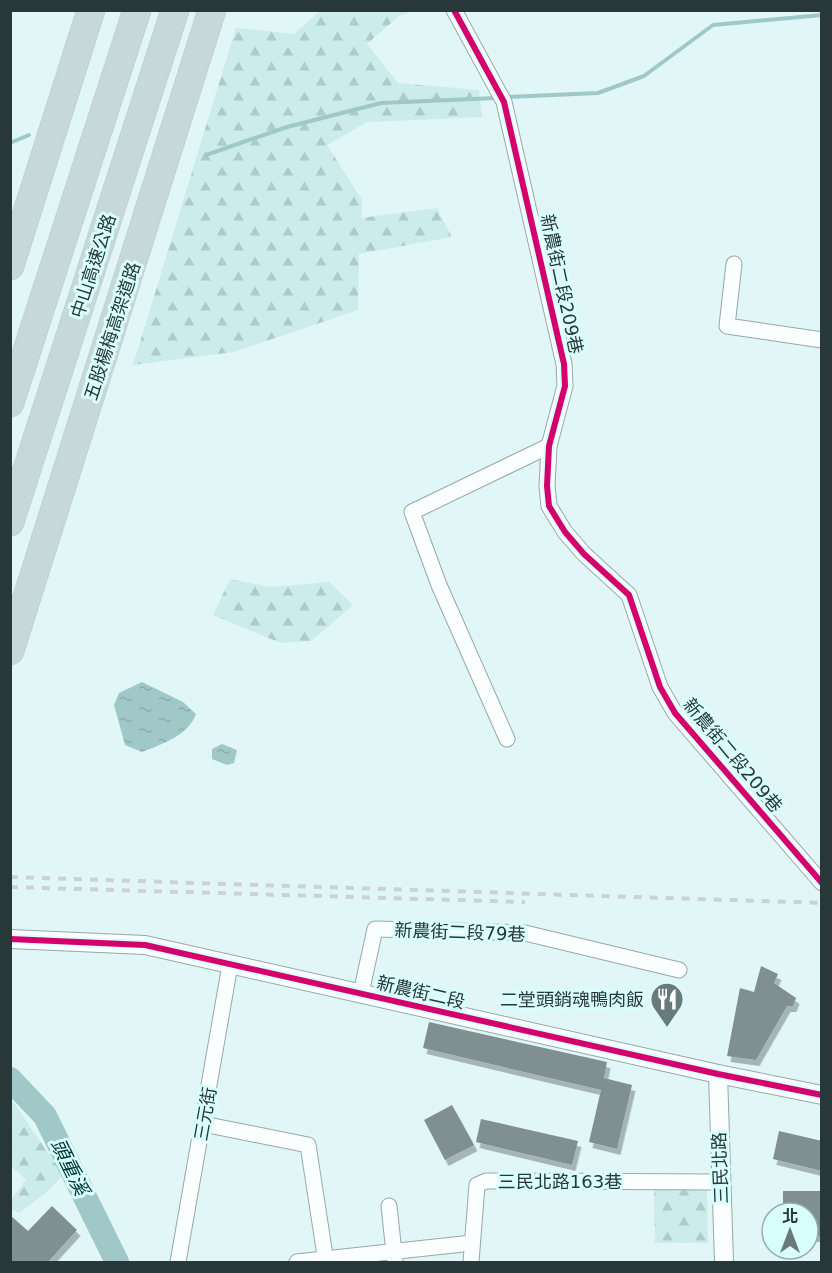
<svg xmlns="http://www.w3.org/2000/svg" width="832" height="1273" font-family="'DejaVu Sans','Noto Sans TC',sans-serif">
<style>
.forest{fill:url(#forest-firs)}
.water{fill:url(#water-ripples)}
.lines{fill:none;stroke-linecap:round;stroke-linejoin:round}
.stream{stroke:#a0c8c8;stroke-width:4}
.river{stroke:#a0c8c8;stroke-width:24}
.building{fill:#809090;filter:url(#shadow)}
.minor-casing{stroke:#98a8a8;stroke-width:17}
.tertiary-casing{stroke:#98a8a8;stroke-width:20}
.motorway-casing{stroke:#c6d0d0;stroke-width:29}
.minor{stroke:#fafefe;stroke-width:15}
.tertiary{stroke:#fafefe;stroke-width:18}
.motorway{stroke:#c7d8d8;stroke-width:27}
.rail{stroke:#ccd2d2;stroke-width:4;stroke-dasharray:8 8;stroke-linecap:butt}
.cycleway-casing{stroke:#d9fefe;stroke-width:10}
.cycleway{stroke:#d6006c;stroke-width:6}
.labels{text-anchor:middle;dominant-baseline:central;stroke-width:6;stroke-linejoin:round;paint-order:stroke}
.street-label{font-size:18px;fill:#283737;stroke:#d9fefe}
.poi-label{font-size:18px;fill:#283737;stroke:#d9fefe;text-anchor:end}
.water-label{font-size:20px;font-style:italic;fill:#033;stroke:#d9fefe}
</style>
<defs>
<pattern id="forest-firs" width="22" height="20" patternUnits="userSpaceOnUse" patternTransform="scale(1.5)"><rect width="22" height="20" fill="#ccebeb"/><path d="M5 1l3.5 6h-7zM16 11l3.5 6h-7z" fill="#afcaca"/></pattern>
<pattern id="water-ripples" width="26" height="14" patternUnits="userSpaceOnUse" patternTransform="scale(1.5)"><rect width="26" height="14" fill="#a0c8c8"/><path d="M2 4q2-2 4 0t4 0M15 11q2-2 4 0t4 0" fill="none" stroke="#8aacac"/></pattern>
<filter id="shadow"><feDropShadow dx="3.5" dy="6" stdDeviation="0" flood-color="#0004"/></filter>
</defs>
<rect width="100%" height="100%" fill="#e1f6f6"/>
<g class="forest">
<path d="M321,10l91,1 -13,5 -32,28 31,39 81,7 3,27 -115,5 -40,23 35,55 -1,18 76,-10 15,29 -93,17 -1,56 -124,42 -101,13 103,-337 58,6z"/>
<path d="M230,579l40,8 59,-5 24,23 -42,36 -30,2 -68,-28z"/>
<path d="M10,1097l53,78 -16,17 -28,21 -8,-4v-9l15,-21 -15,-13z"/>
<path d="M654,1188h53l1,55h-53z"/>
</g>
<g class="water">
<path d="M142,682l41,20 13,12c-8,22 -34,30 -54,38l-17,-7 -11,-40 5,-12z"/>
<path d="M222,744l15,6 -3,13 -7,2 -15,-6v-10z"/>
</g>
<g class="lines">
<g class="stream">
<path d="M506,97l92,-4 46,-17 69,-51 109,-10"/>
<path d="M10,143l19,-8"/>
<path d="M206,155l81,-28 94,-24 115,-5"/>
</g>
<path class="river" d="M10,1079l35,37 72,146"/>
</g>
<g class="building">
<path d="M761,966l17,8 -4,9 22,15 -3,8h-6l-31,54 -29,-4 13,-68 14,4z"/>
<path d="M429,1022l178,40 -3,16 28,7 -15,64 -28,-7 12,-52 -178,-42z"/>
<path d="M452,1105l22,40 -29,15 -21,-40z"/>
<path d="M481,1119l97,22 -6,24 -96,-23z"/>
<path d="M779,1131l43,10v30l-49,-12z"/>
<path d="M783,1191h38l1,45h-14v-23h-25z"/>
<path d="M52,1206l25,24 -30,33h-37v-48l18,16z"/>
</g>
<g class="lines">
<defs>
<g id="minor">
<path d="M454,10l50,92 60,262 1,22 -16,60 -2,40 2,20 16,26 19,22 45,41 31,92 15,26 147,170"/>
<path d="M734,264l-7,62 95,14"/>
<path d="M507,739l-68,-154 -27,-73 137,-66"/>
<path d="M361,993l14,-64 150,4 154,37"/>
<path d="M203,1124l105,21 18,117"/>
<path d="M389,1206l6,56"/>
<path d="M178,1262l52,-297"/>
<path d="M297,1262l175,-19"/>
<path d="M471,1262l6,-77 9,-4 234,1"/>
</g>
<g id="tertiary">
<path d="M10,939l135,6 573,129 104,21"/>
<path d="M718,1074l6,188"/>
</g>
<g id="motorway">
<path d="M10,266l81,-256"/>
<path d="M10,403l127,-393"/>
<path d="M10,522l165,-512"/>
<path d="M10,651l202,-641"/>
</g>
</defs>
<use href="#minor" class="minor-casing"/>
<use href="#tertiary" class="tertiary-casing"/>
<use href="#motorway" class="motorway-casing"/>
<use href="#minor" class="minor"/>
<use href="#tertiary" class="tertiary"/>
<use href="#motorway" class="motorway"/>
<g class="rail">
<path d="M10,877l812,26"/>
<path d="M10,887l515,15"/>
</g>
<defs>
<g id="cycleway">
<path d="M454,10l50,92 60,262 1,22 -16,60 -2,40 2,20 16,26 19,22 45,41 31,92 15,26 147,170"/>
<path d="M10,939l135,6 573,129 104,21"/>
</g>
</defs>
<use href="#cycleway" class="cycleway-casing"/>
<use href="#cycleway" class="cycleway"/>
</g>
<defs>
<symbol id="restaurant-pin" viewBox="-11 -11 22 30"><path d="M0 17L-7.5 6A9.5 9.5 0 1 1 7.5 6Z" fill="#697a7a" stroke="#d9fefe"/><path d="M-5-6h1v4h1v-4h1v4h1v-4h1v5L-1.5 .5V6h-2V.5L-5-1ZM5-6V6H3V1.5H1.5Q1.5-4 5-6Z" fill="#fff"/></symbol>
</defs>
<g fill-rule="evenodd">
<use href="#restaurant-pin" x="648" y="980" width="38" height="52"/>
</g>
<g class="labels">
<g class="street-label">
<text transform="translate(93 266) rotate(-72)">中山高速公路</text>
<text transform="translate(562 284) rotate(78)">新農街二段209巷</text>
<text transform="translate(112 331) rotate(-72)">五股楊梅高架道路</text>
<text transform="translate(733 755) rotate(50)">新農街二段209巷</text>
<text transform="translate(460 932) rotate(2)">新農街二段79巷</text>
<text transform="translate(421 992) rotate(13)">新農街二段</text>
<text transform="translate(205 1114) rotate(-80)">三元街</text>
<text transform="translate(720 1168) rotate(-92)">三民北路</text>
<text x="560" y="1181">三民北路163巷</text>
</g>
<g class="poi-label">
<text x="644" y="999">二堂頭銷魂鴨肉飯</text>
</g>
<g class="water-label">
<text transform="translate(70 1167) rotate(64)">頭重溪</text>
</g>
</g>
<rect width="832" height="1273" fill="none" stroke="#283737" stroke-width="24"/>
<g transform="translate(790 1231)"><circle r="28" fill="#d9fefe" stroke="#92aeae" stroke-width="1.5"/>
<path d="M0-4.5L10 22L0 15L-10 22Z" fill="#697a7a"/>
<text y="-9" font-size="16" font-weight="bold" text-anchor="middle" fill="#283737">北</text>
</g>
</svg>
